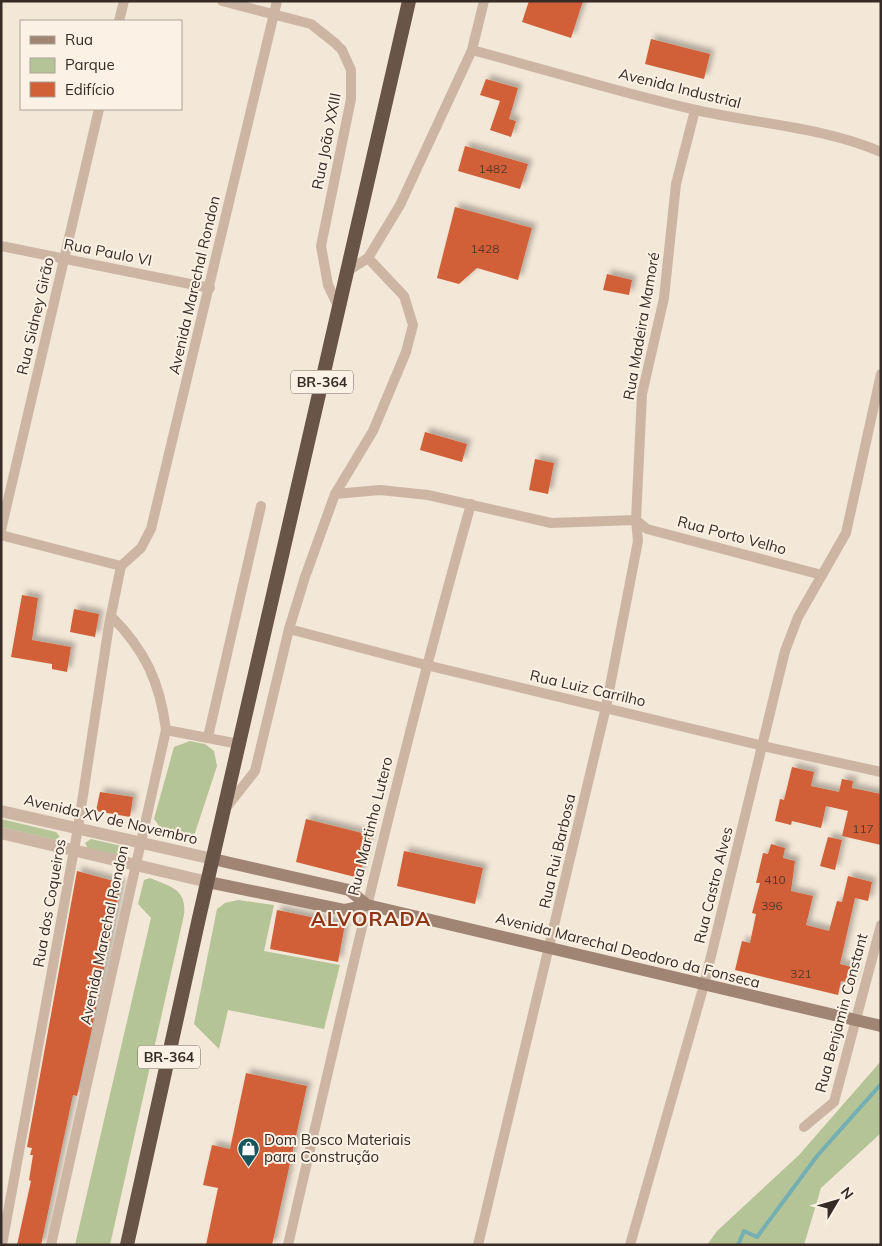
<svg xmlns="http://www.w3.org/2000/svg" width="882" height="1246" font-family="Mulish,sans-serif">
<style>
.green{fill:#b4c496}
.lines{fill:none;stroke-linecap:round;stroke-linejoin:round}
.stream{stroke:#74afb3;stroke-width:4}
.building{fill:#d16038;filter:url(#shadow)}
.minor{stroke:#ccb6a3;stroke-width:10}
.tertiary{stroke:#ccb6a3;stroke-width:12}
.secondary{stroke:#a08574;stroke-width:12}
.trunk{stroke:#695448;stroke-width:14}
.labels{text-anchor:middle;dominant-baseline:central;stroke-width:4;stroke-linejoin:round;paint-order:stroke}
.number-label{font-size:12px;fill:#5d382a}
.shield{fill:#fbf1e4;stroke:#71665e;stroke-width:1}
.shield-label{font-size:14px;font-weight:bold;fill:#362b25}
.street-label{font-size:15px;fill:#362b25;stroke:#fbf1e4}
.poi-label{font-size:15px;fill:#362b25;stroke:#fbf1e4;text-anchor:start}
.district-label{font-size:20px;font-weight:bold;letter-spacing:1px;fill:#8d3517;stroke:#fbf1e4}
</style>
<defs>
<filter id="shadow"><feDropShadow dx="4.5" dy="-4.5" stdDeviation="2.5" flood-color="#0004"/></filter>
</defs>
<rect width="100%" height="100%" fill="#f3e7d7"/>
<g class="green">
<path d="M190,741l15,3 9,7 3,15 -22,67 -11,9 -16,-4 -14,-19 20,-72z"/>
<path d="M1,819l55,13 4,5 -5,3 -54,-13z"/>
<path d="M91,839l35,8 3,5 -5,5 -36,-8 -3,-6z"/>
<path d="M150,878c21,9 37,11 34,37l-74,330h-35l76,-327 -13,-14 6,-24z"/>
<path d="M238,900l36,5 -10,46 76,14 -16,64 -96,-19 -9,39 -25,-25 23,-115 8,-6z"/>
<path d="M881,1061v72l-60,55 -17,57h-97l10,-14 82,-76z"/>
</g>
<g class="lines">
<path class="stream" d="M738,1245l6,-14 13,6 60,-81 64,-72"/>
</g>
<g class="building">
<path d="M529,1h54l-12,37 -49,-16z"/>
<path d="M651,39l59,15 -6,25 -59,-15z"/>
<path d="M486,79l32,9 -9,31 7,2 -5,16 -21,-7 10,-29 -20,-6z"/>
<path d="M465,146l63,18 -8,25 -62,-18z"/>
<path d="M455,207l77,21 -14,52 -41,-12 -18,16 -22,-6z"/>
<path d="M607,274l25,6 -3,15 -26,-5z"/>
<path d="M425,432l42,12 -5,18 -42,-12z"/>
<path d="M535,459l19,4 -6,31 -19,-4z"/>
<path d="M22,595l16,3 -6,42 39,7 -4,25 -15,-3v-5l-41,-7z"/>
<path d="M74,609l25,5 -4,23 -25,-5z"/>
<path d="M792,767l22,5 -3,14 28,6 3,-13 11,2 -1,7 29,6v51l-39,-9 6,-25 -22,-5 -5,22 -29,-7 -1,4 -16,-4 5,-22 4,1z"/>
<path d="M100,792l33,5 -3,20 -34,-6z"/>
<path d="M306,819l64,16 -11,43 -63,-16z"/>
<path d="M828,837l14,3 -7,30 -15,-4z"/>
<path d="M771,844l14,4 -2,10 12,3 -4,30 22,5 -7,29 23,6 8,-30 5,1 6,-26 24,6 -4,19 -13,-3 -15,66 15,4 -3,15 -11,-2 -3,14 -103,-25 7,-29 8,2 6,-29 -4,-1 8,-30h-4l7,-30 5,1z"/>
<path d="M404,851l79,17 -8,36 -78,-18z"/>
<path d="M77,871l44,12 -31,155 -13,58 -4,-1 -32,150h-24l14,-64 -2,-1 4,-25h-3l2,-7 -5,-1z"/>
<path d="M277,910l68,14 -7,38 -68,-13z"/>
<path d="M246,1073l61,13 -35,159h-66l12,-57 -15,-3 9,-40 18,4z"/>
</g>
<g class="lines">
<g class="minor">
<path d="M222,1l89,23 24,19 7,7 9,20v29l-30,147 7,39 11,23"/>
<path d="M119,21l5,-20"/>
<path d="M472,50c75,20 149,43 224,60 61,14 127,17 185,42"/>
<path d="M1,246l209,42"/>
<path d="M346,272l22,-14 32,-53 72,-155 12,-49"/>
<path d="M335,494l45,-4 48,5 123,28 85,-3"/>
<path d="M636,520l11,9 175,46"/>
<path d="M1,530l98,-421"/>
<path d="M1,535l120,31"/>
<path d="M121,566l20,-18 10,-19 126,-528"/>
<path d="M289,629l137,36 337,81 118,26"/>
<path d="M166,730l73,14"/>
<path d="M208,737l53,-231"/>
<path d="M226,808l29,-37 34,-142 16,-52 30,-83 38,-63 33,-79 7,-27 -9,-29 -36,-38"/>
<path d="M804,1127l30,-25 47,-177"/>
<path d="M2,1245l76,-417 31,-203 12,-59"/>
<path d="M51,1245l115,-515c-6,-48 -21,-80 -55,-114"/>
<path d="M288,1245c57,-248 114,-496 183,-741"/>
<path d="M478,1245l128,-538 32,-166 -2,-21 6,-126 22,-96 12,-114 19,-74"/>
<path d="M630,1245l74,-260 81,-334 13,-34 48,-84 35,-159"/>
</g>
<g class="tertiary">
<path d="M1,811l212,48"/>
<path d="M1,833l207,49"/>
</g>
<g class="secondary">
<path d="M213,859l136,31 18,15 514,121"/>
<path d="M208,882l136,28 23,-5"/>
</g>
<path class="trunk" d="M127,1245l72,-327 210,-917"/>
</g>
<defs>
<symbol id="shop-pin" viewBox="-11 -11 22 30"><path d="M0 17L-7.5 6A9.5 9.5 0 1 1 7.5 6Z" fill="#17565c" stroke="#fbf1e4"/><path d="M-5-2.5h2.3a2.7 3.5 0 0 1 5.4 0H5L5.5 6h-11ZM-1.5-2.5h3a1.5 2.3 0 0 0-3 0Z" fill="#fff"/></symbol>
</defs>
<g fill-rule="evenodd">
<use href="#shop-pin" x="236" y="1136" width="25" height="34"/>
</g>
<g class="labels">
<g class="number-label">
<text x="493" y="168">1482</text>
<text x="485" y="248">1428</text>
<text x="863" y="828">117</text>
<text x="775" y="879">410</text>
<text x="772" y="905">396</text>
<text x="801" y="973">321</text>
</g>
<g class="shield">
<rect x="291" y="370.5" width="62" height="23" rx="4"/>
<rect x="138" y="1045.5" width="62" height="23" rx="4"/>
</g>
<g class="shield-label">
<text x="322" y="382">BR-364</text>
<text x="169" y="1057">BR-364</text>
</g>
<g class="street-label">
<text transform="translate(680 88) rotate(14)">Avenida Industrial</text>
<text transform="translate(326 141) rotate(-79)">Rua João XXIII</text>
<text transform="translate(108 252) rotate(11)">Rua Paulo VI</text>
<text transform="translate(194 285) rotate(-77)">Avenida Marechal Rondon</text>
<text transform="translate(35 316) rotate(-77)">Rua Sidney Girão</text>
<text transform="translate(641 326) rotate(-80)">Rua Madeira Mamoré</text>
<text transform="translate(732 535) rotate(15)">Rua Porto Velho</text>
<text transform="translate(588 688) rotate(13)">Rua Luiz Carrilho</text>
<text transform="translate(111 819) rotate(13)">Avenida XV de Novembro</text>
<text transform="translate(370 826) rotate(-76)">Rua Martinho Lutero</text>
<text transform="translate(557 851) rotate(-77)">Rua Rui Barbosa</text>
<text transform="translate(713 885) rotate(-76)">Rua Castro Alves</text>
<text transform="translate(49 903) rotate(-80)">Rua dos Coqueiros</text>
<text transform="translate(104 935) rotate(-78)">Avenida Marechal Rondon</text>
<text transform="translate(628 950) rotate(14)">Avenida Marechal Deodoro da Fonseca</text>
<text transform="translate(841 1013) rotate(-75)">Rua Benjamin Constant</text>
</g>
<g class="poi-label">
<text x="264" y="1139">Dom Bosco Materiais<tspan x="264" dy="17">para Construção</tspan></text>
</g>
<g class="district-label">
<text x="371" y="918">ALVORADA</text>
</g>
</g>
<rect width="882" height="1246" fill="none" stroke="#362b25" stroke-width="5"/>
<rect x="20" y="20" width="162" height="90" fill="#fbf1e4" stroke="#aca298"/>
<rect x="30" y="36" width="25" height="8" fill="#a08574" stroke="#aca298"/>
<text x="65" y="45" font-size="15" fill="#362b25">Rua</text>
<rect x="30" y="58" width="25" height="15" fill="#b4c496" stroke="#aca298"/>
<text x="65" y="70" font-size="15" fill="#362b25">Parque</text>
<rect x="30" y="82" width="25" height="15" fill="#d16038" stroke="#aca298"/>
<text x="65" y="95" font-size="15" fill="#362b25">Edifício</text>
<g transform="translate(837 1201) rotate(52)" stroke="#fbf1e4" stroke-width="4" paint-order="stroke">
<path d="M0-4L9 19L0 12L-9 19Z" fill="#362b25"/>
<text y="-8" font-size="14" font-weight="bold" text-anchor="middle" fill="#362b25">N</text>
</g>
</svg>
